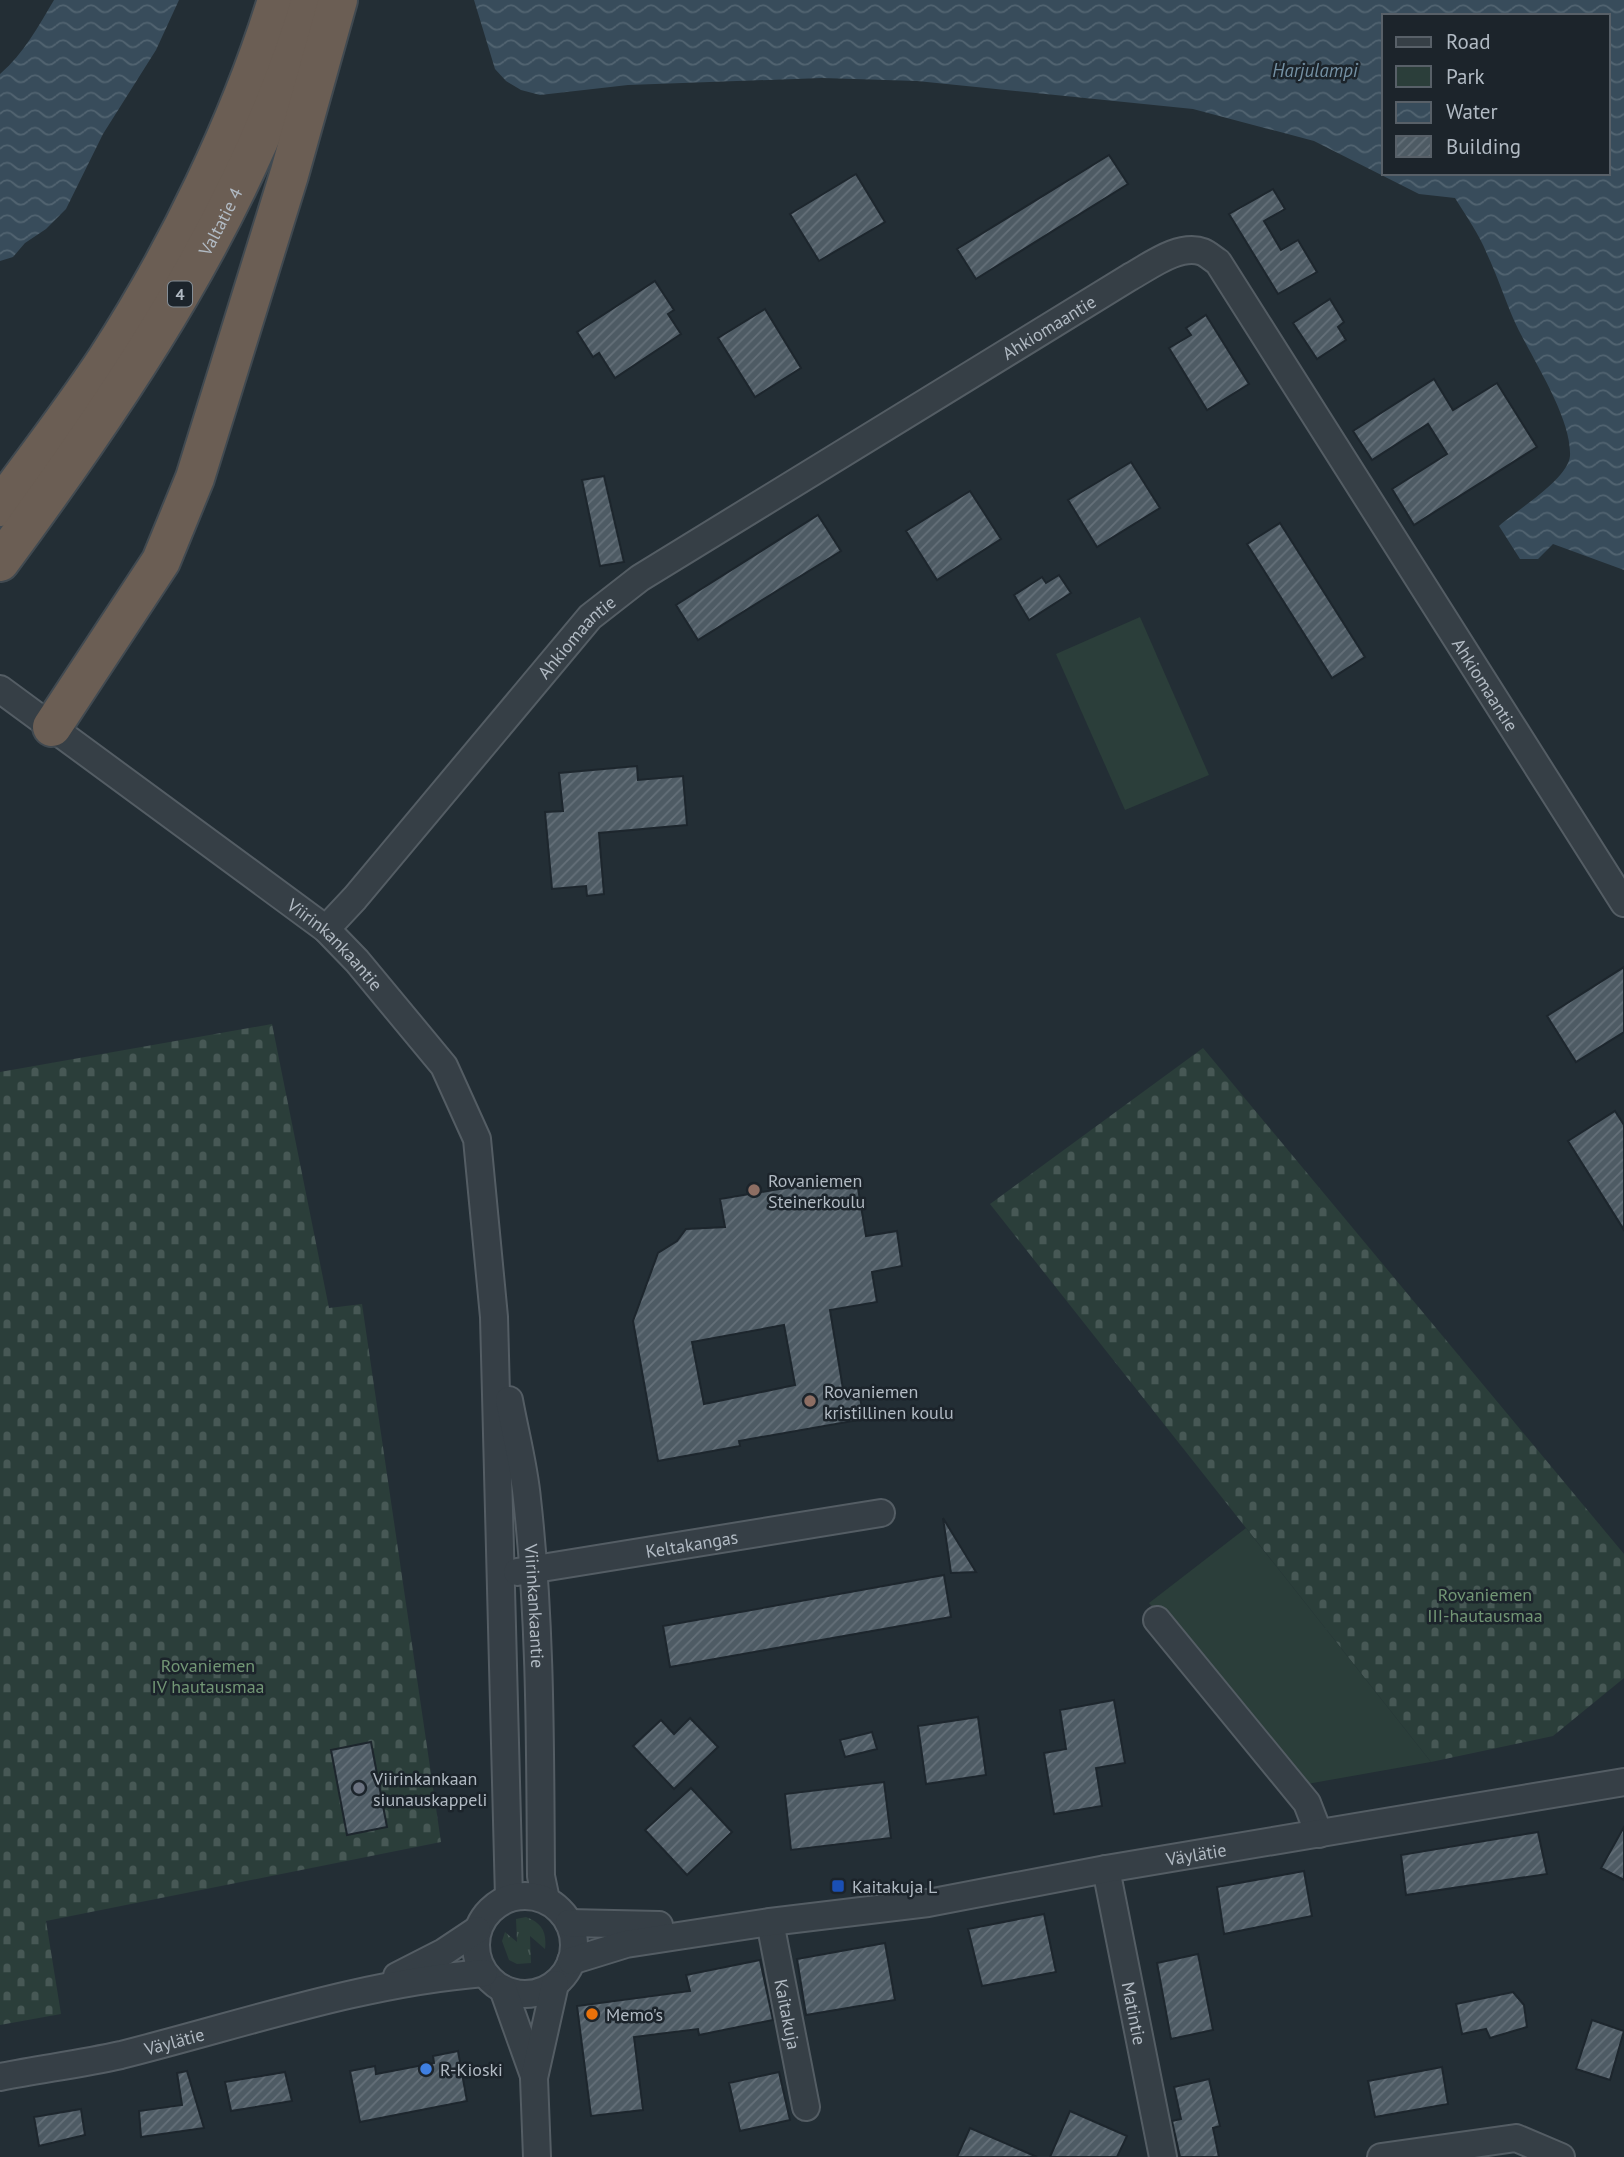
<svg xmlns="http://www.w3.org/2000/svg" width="1624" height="2157" font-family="'PT Sans',sans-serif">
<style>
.grass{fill:url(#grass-tufts)}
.cemetery{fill:url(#cemetery-stones)}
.green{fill:#2b3e3a}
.water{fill:url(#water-waves);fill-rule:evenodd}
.building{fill:url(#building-hatch);stroke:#1d262d;stroke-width:2;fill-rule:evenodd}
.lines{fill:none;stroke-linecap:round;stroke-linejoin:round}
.minor-casing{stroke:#545d64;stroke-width:30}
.highway-casing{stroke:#414a51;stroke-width:42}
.minor{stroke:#363f46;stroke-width:26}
.highway{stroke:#6b5e54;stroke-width:38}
.education-dot{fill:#8d6e63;stroke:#1c242b;stroke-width:2.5}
.worship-dot{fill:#6b7280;stroke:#1c242b;stroke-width:2.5}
.transit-dot{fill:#1a4fb4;stroke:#1c242b;stroke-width:2.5}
.food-dot{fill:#e8710a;stroke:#1c242b;stroke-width:2.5}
.shop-dot{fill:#3f7fe0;stroke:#1c242b;stroke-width:2.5}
.labels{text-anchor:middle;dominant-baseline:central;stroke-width:5;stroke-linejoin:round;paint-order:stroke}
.shield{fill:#1c242b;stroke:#848d95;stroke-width:2}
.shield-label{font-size:16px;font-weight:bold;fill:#b1bac3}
.street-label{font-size:18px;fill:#b1bac3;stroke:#1c242b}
.poi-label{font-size:18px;fill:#b1bac3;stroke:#1c242b;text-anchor:start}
.park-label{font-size:18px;fill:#729675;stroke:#1c242b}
.water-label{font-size:19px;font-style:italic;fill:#7490a3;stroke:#1c242b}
</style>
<defs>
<pattern id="grass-tufts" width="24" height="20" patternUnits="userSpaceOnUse" patternTransform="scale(1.75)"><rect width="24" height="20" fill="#2b3e3a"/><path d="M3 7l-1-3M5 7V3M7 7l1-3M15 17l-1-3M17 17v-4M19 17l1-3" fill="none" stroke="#475855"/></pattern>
<pattern id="cemetery-stones" width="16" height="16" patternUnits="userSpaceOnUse" patternTransform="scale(1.75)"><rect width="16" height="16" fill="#2b3e3a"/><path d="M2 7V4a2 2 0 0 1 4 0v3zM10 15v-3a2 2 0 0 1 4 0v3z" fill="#475855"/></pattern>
<pattern id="water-waves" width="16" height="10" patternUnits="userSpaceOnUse" patternTransform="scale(1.75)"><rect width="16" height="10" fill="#384c5b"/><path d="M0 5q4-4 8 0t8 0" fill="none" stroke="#526471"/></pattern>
<pattern id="building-hatch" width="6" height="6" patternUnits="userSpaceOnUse" patternTransform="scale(1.75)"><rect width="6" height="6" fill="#4e5b64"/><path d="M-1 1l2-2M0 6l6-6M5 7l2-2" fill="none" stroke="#657079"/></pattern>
</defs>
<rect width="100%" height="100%" fill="#232e35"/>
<path class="grass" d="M526,1917c16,6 21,15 19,32l-15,-13 1,27 -14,1 -8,-4 -7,-19 3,-9 12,10 -1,-23z"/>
<g class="cemetery">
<path d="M272,1024l57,284 33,-4 79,538 -395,79 15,93 -61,11v-953z"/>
<path d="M1203,1048l421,506v124l-71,58 -122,26 -441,-558z"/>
</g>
<g class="green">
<path d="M1140,617l69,158 -84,35 -69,-156z"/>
<path d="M1246,1528l185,234 -135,24 -147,-183z"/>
</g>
<g class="water">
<path d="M54,0h125l-23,50 -53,84 -37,75 -20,20 -21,14 -12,14 -13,4v-187c24,-21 38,-47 54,-74z"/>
<path d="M474,0h1150v570l-71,-26 -15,15h-18l-21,-33c18,-16 69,-47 71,-70 2,-40 -41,-101 -57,-138 -9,-21 -16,-43 -26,-64 -8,-20 -21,-38 -32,-56l-36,-4 -105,-53 -121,-32 -276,-28 -95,-3 -194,7 -88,10 -19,-5 -15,-9 -11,-12zM1384,16h224v157h-224z"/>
</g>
<g class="building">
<path d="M1109,155l19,29 -152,95 -19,-30z"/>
<path d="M856,174l29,48 -66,39 -29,-47z"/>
<path d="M1273,189l12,20 -21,12 17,29 17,-10 19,32 -39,22 -49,-80z"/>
<path d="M655,281l19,29 -6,4 13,20 -66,44 -16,-25 -6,4 -16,-25z"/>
<path d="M1330,299l14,23 -6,5 8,13 -29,19 -24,-36z"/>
<path d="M765,309l36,59 -46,29 -37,-59z"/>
<path d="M1206,315l43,69 -42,26 -38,-62 22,-13 -5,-7z"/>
<path d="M1434,379l19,31 44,-27 40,64 -123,78 -22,-36 55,-35 -19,-30 -56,36 -19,-29z"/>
<path d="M1131,462l29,46 -63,39 -29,-47z"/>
<path d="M604,476l20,86 -24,4 -18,-86z"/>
<path d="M970,491l31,48 -64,41 -31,-49z"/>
<path d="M818,515l23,36 -143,89 -22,-35z"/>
<path d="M1280,523l85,134 -33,21 -85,-134z"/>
<path d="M1059,575l12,18 -42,27 -15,-25 28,-18 4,6z"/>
<path d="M637,766l1,14 45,-4 4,49 -88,8 5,61 -17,2 -1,-10 -34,3 -7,-77 18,-1 -4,-38z"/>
<path d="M1624,967v65l-48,30 -29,-46z"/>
<path d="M1615,1111l9,14v105l-56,-89z"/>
<path d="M856,1176l10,60 31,-5 5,35 -30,6 5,30 -47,8 14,85 15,-3 5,27 -125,22 1,5 -82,15 -25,-140 25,-68 19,-12 9,-12 39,-2 -5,-28zM784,1325l11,60 -91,19 -12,-62z"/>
<path d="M943,1518l33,54 -25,1z"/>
<path d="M944,1575l7,42 -281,50 -7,-41z"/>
<path d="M1114,1700l11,63 -29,5 6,38 -48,8 -10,-61 22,-4 -6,-39z"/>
<path d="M978,1717l8,58 -60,9 -8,-58z"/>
<path d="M690,1718l28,29 -44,42 -41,-43 28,-26 13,14z"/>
<path d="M872,1732l5,17 -32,8 -5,-17z"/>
<path d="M371,1742l16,85 -40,8 -16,-85z"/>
<path d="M884,1782l7,56 -100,12 -6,-56z"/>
<path d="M691,1788l41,44 -45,43 -42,-45z"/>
<path d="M1624,1827v53l-23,-12z"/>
<path d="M1538,1832l9,42 -141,21 -5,-40z"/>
<path d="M1304,1871l8,45 -88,18 -7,-47z"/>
<path d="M1044,1914l12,58 -74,14 -14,-57z"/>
<path d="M885,1943l10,57 -89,15 -9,-56z"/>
<path d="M1198,1954l15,76 -42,9 -14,-76z"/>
<path d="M760,1960l13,60 -74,15 -1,-6 -64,8 9,73 -52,6 -14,-110 113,-15 -4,-16z"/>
<path d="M1513,1992l11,13 3,22 -37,11 -4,-9 -24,5 -6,-30z"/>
<path d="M1592,2020l32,11 -14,49 -34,-11z"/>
<path d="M458,2051l9,50 -107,21 -10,-51 25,-5 1,8 58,-11 -1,-7z"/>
<path d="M1442,2067l6,37 -73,13 -7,-36z"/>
<path d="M187,2071l17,57 -63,9 -2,-26 43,-6 -5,-32z"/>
<path d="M285,2072l7,29 -61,10 -6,-29z"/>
<path d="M779,2072l11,48 -50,11 -11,-48z"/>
<path d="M1209,2079l11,47 -7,2 6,29h-39l-8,-36 9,-2 -7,-32z"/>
<path d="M81,2109l4,26 -46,11 -5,-29z"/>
<path d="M1070,2111l57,25 -10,21h-67z"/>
<path d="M970,2128l67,29h-80z"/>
</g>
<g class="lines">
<defs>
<g id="minor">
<path id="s1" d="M0,689l326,240 31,32 87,105 33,73 17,178 15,581"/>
<path id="s2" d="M326,929l29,-31 235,-281 50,-39 490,-301c20,-11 50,-34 73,-25 5,2 10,7 15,10l406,641"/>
<path id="s3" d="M509,1400c6,33 15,66 18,99 14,125 13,252 14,377l5,24"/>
<path id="s4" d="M517,1572l364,-59"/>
<path d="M1157,1620l150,183 12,31"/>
<path id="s5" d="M1106,1869l57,288"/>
<circle cx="525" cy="1945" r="49"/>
<path id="s6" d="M770,1922l36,185"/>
<path d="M569,1923l90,2"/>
<path id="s7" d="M571,1961l55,-17 144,-22 158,-19 178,-34 518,-87"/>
<path d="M397,1976l47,-24 33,-22"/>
<path d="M503,1989l31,87"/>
<path id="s8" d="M0,2077c40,-8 81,-13 121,-22 120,-30 239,-72 363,-82"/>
<path d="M537,2157l-3,-79 21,-94"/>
<path d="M1381,2157l135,-19 45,19"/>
</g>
<g id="highway">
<path d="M0,507c36,-49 73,-97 106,-147 70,-108 133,-237 171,-360"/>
<path id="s9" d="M0,562c127,-172 250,-355 311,-562"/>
<path d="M52,727l109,-166 34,-83 94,-303 49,-175"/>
</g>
</defs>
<use href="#minor" class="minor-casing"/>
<use href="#highway" class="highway-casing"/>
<use href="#minor" class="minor"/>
<use href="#highway" class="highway"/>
</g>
<g class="education-dot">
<circle cx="754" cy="1190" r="7"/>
<circle cx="810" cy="1401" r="7"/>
</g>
<circle class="worship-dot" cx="359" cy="1788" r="7"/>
<rect class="transit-dot" x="831" y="1879" width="14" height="14" rx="3.5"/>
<circle class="food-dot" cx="592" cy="2014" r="7"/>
<circle class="shop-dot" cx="426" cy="2069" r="7"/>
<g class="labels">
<rect class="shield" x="168" y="281.5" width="24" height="25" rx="5"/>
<g class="shield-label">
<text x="180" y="294">4</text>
</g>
<g class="street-label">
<text stroke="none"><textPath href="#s9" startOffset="406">Valtatie 4</textPath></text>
<text stroke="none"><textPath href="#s2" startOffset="952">Ahkiomaantie</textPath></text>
<text stroke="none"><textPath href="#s2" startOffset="385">Ahkiomaantie</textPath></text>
<text stroke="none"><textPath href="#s2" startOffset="1645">Ahkiomaantie</textPath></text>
<text stroke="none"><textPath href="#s1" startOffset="422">Viirinkankaantie</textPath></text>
<text stroke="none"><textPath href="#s4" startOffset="177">Keltakangas</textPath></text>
<text stroke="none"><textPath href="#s3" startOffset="208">Viirinkankaantie</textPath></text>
<text stroke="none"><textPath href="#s7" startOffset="635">Väylätie</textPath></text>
<text stroke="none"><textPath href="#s5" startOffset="147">Matintie</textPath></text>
<text stroke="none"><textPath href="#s6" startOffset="94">Kaitakuja</textPath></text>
<text stroke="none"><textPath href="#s8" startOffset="178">Väylätie</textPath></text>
</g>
<g class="poi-label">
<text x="768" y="1180">Rovaniemen<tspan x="768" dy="21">Steinerkoulu</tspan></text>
<text x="824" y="1391">Rovaniemen<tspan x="824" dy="21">kristillinen koulu</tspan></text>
<text x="373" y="1778">Viirinkankaan<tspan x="373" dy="21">siunauskappeli</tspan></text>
<text x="852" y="1886">Kaitakuja L</text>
<text x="606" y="2014">Memo's</text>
<text x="440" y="2069">R-Kioski</text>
</g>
<g class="park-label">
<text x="1485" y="1594">Rovaniemen<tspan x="1485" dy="21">III-hautausmaa</tspan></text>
<text x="208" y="1665">Rovaniemen<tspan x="208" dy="21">IV hautausmaa</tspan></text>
</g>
<g class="water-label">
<text x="1315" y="70">Harjulampi</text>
</g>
</g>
<rect x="1382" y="14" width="228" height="161" fill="#1c242b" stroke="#586068" stroke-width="2"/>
<rect x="1396" y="37" width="35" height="10" fill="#363f46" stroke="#586068" stroke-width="2"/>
<text x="1446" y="49" font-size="21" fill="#b1bac3">Road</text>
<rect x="1396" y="66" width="35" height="21" fill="#2b3e3a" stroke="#586068" stroke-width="2"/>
<text x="1446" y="84" font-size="21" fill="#b1bac3">Park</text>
<rect x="1396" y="102" width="35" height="21" fill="url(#water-waves)" stroke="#586068" stroke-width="2"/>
<text x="1446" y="119" font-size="21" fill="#b1bac3">Water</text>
<rect x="1396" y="136" width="35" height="21" fill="url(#building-hatch)" stroke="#586068" stroke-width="2"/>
<text x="1446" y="154" font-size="21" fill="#b1bac3">Building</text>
</svg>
